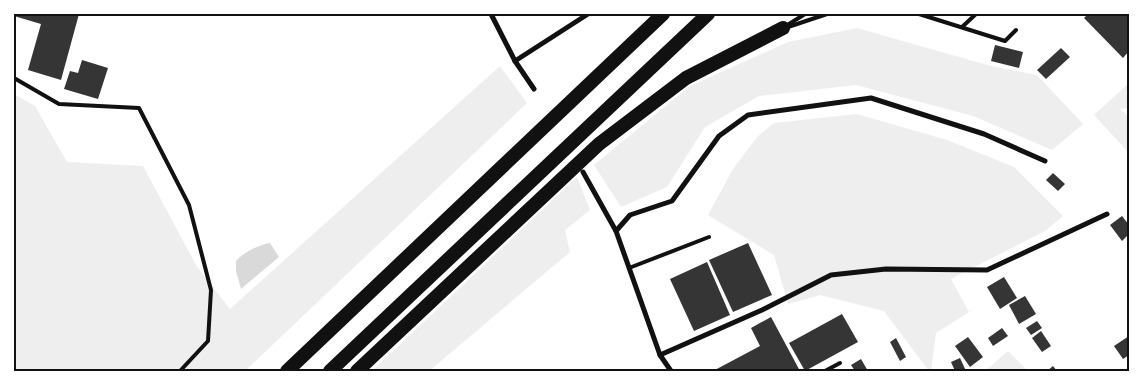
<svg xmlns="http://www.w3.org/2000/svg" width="1143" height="385" font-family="Ubuntu,sans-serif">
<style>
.green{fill:#eee}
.water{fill:#d9d9d9}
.building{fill:#353535}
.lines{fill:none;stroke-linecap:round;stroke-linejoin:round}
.service{stroke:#111;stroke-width:4}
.minor{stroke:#111;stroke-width:5}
.motorway{stroke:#111;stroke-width:14}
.neatline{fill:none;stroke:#111;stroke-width:2}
</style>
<rect width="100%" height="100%" fill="#fff"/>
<g class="green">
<path d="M857,28l134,38 46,9 46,49 -31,26 -79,-34 -117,-31 -97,11 -54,31 -38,60 -46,20 -27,-42 96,-79 98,-44z"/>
<path d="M500,66l27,37 -282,268h-231v-277l21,12 32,56 76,4 54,101 33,42z"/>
<path d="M1129,83v25l-9,1 9,8v36l-35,-38z"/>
<path d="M857,114l90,26 67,27 49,49 -18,15 -94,48 18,33 -33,21 -5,38h-2l-45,-60 -64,-16 -32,9 -14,-49 -66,-40 25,-46 25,-33 16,-13z"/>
<path d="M577,177l13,33 -25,20 5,22 -141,119h-57z"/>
<path d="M1008,351l20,20h-43z"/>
</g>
<path class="water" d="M270,243l9,14 -38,32 -5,-18v-10c8,-9 22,-16 34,-18z"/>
<g class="building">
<path d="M14,14h65l-18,66 -33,-10 13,-46 -27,-8z"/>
<path d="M1088,14h41v37l-6,7 -39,-40z"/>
<path d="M995,45l28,7 -4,16 -28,-7z"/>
<path d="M1061,48l9,9 -24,22 -9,-9z"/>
<path d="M82,60l26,8 -10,31 -34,-10 6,-18 8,2z"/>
<path d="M1053,173l12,11 -7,7 -12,-11z"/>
<path d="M1122,216l7,9v9l-7,7 -12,-16z"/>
<path d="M748,243l24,52 -39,17 -24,-52z"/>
<path d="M707,262l23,53 -36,16 -24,-52z"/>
<path d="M1004,277l13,21 -17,11 -13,-22z"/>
<path d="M1025,296l11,18 -17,10 -10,-19z"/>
<path d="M842,314l16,28 -53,29 -16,-28z"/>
<path d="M771,317l29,54h-87l47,-25 -9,-18z"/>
<path d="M1037,321l5,7 -11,7 -5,-7z"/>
<path d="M1002,328l6,8 -15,10 -5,-8z"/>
<path d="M1041,331l10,15 -9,6 -10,-14z"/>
<path d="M1129,336v19l-6,4 -9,-13z"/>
<path d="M968,337l15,20 -13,10 -15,-21z"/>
<path d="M896,338l10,19 -6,4 -10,-19z"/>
<path d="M960,358l6,13h-11l-4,-9z"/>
<path d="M861,359l7,12h-13l-4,-6z"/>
<path d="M1053,366l4,5h-10z"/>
</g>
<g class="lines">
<g class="service">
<path d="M919,14l86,27 11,-11"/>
<path d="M789,24l16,-10"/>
<path d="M962,27l14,-13"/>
<path d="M785,28l42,-14"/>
<path d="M14,78l45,26 80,4 50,97 22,85 -3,51 -28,30"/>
<path d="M629,268l80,-31"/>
<path d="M825,371l15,-8"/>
</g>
<g class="minor">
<path d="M491,14l24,47"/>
<path d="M534,89l-19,-28 73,-47"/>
<path d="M583,172l33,59"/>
<path d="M660,355l102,-45 69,-35 55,-6 101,1 120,-56"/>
<path d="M671,371l-11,-16 -44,-124 14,-16 42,-14 47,-65 29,-21 123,-17 113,36 61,27"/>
</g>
<g class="motorway">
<path d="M287,371l376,-357"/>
<path d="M330,371l378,-357"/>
<path d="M357,371l242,-227 87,-66 97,-50"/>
</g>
</g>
<rect width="1143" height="385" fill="none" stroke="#ffffff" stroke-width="30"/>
<rect x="15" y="15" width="1113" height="355" class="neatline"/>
</svg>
